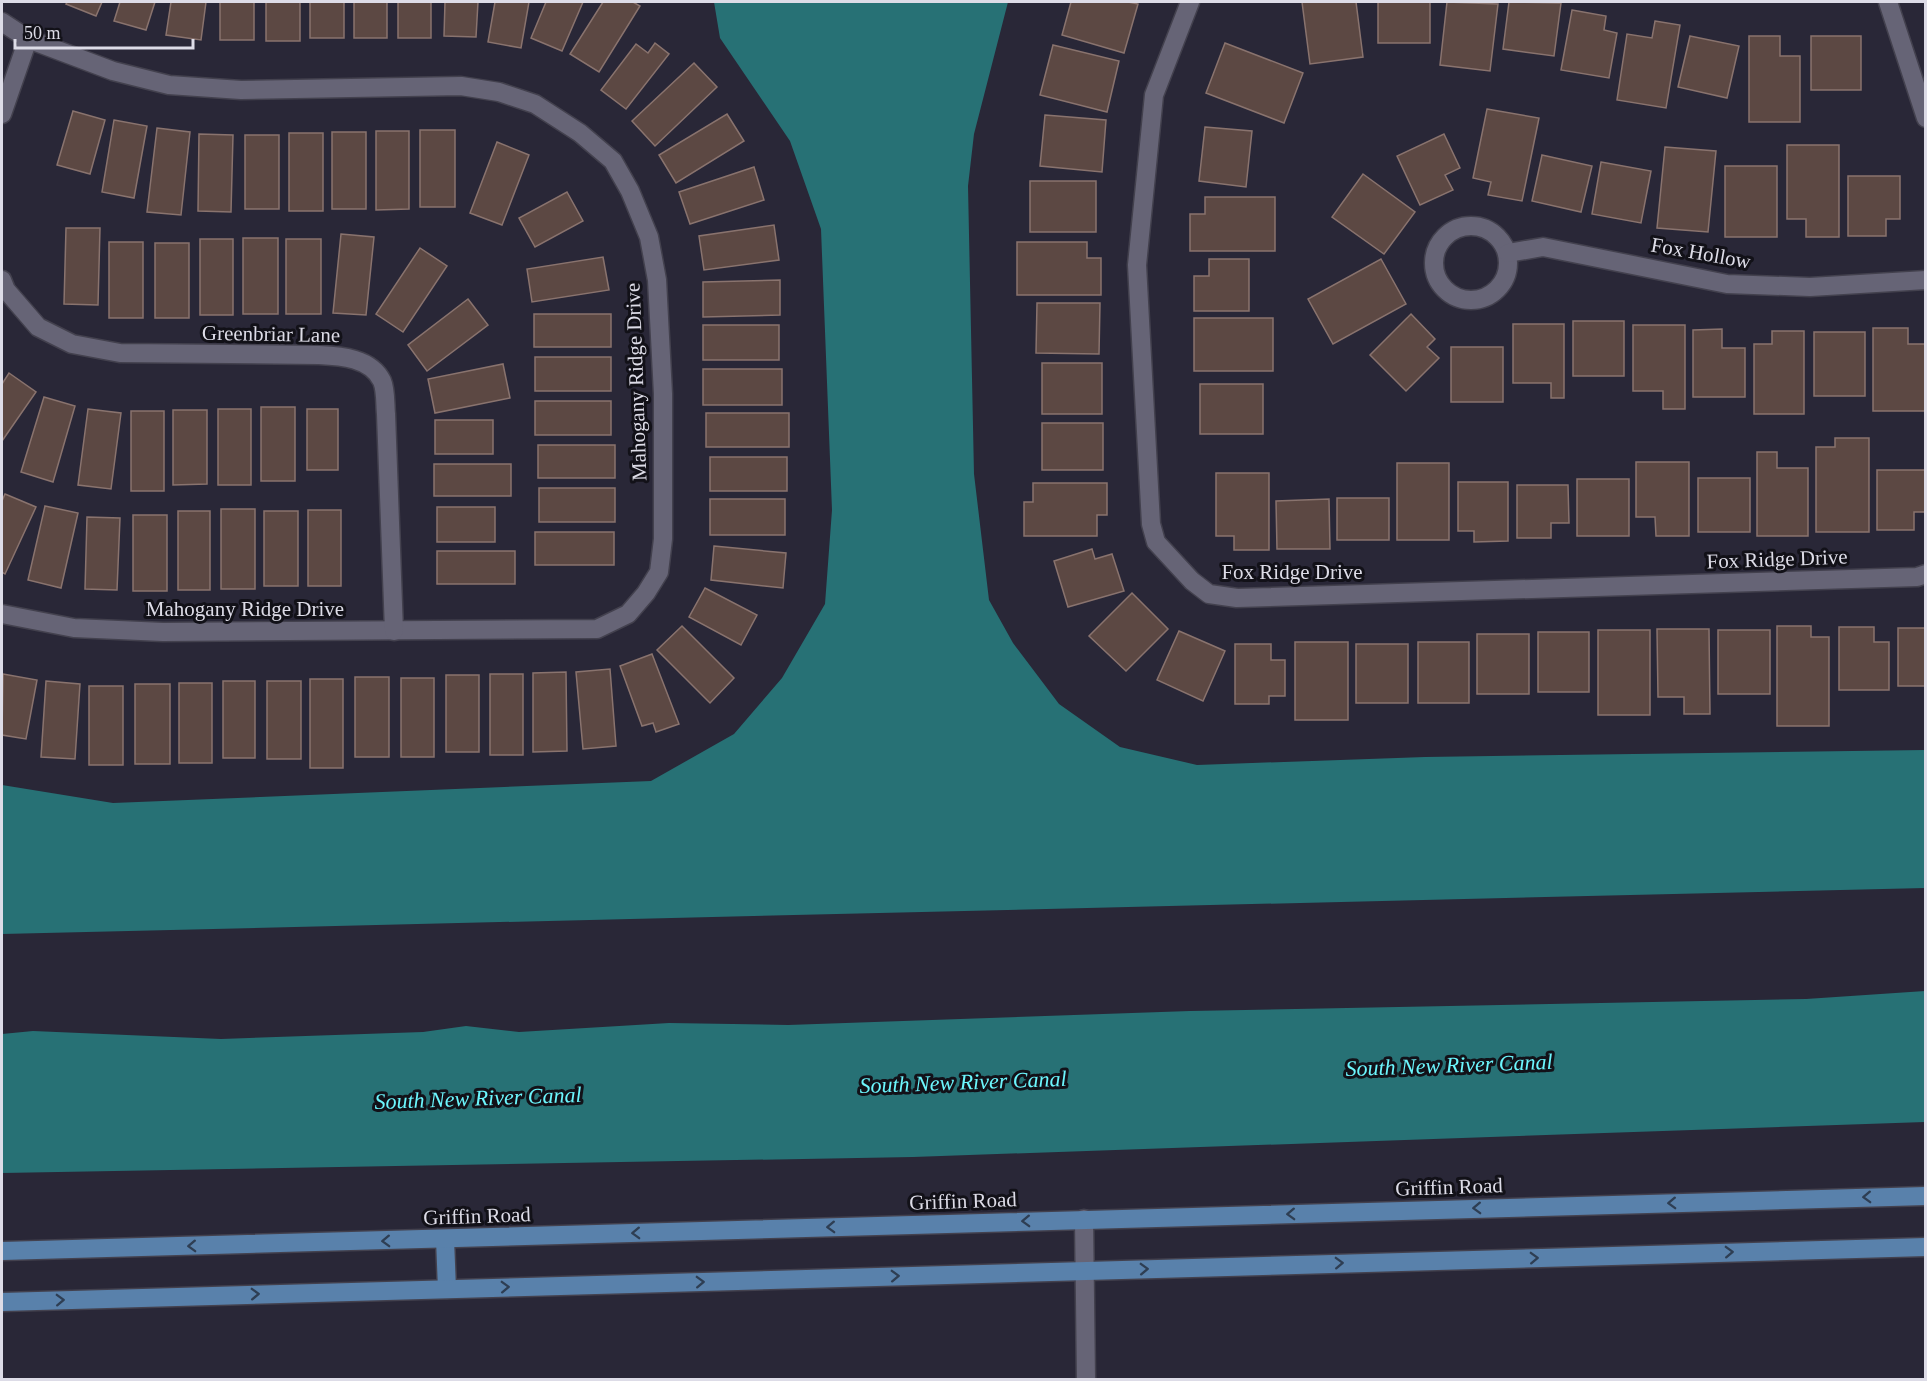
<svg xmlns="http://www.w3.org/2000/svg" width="1927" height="1381" font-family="Georgia,serif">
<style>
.water{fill:#277175}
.building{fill:#5c4843;stroke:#89736e;stroke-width:1.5}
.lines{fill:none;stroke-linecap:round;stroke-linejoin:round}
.minor-casing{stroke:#43414e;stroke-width:21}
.major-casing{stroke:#43414e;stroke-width:21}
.minor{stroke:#666476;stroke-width:18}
.major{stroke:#5981ab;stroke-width:18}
.oneway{stroke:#2e3e53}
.labels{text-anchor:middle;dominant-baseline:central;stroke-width:6;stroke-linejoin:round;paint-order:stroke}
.street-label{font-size:21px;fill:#dddce7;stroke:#121118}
.water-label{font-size:22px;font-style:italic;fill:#6cf6fd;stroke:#121118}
</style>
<rect width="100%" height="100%" fill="#292737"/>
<g class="water">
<path d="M714,2h294l-34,132 -6,52 6,288 15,126 24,43 46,61 61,43 77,18 228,-8 500,-7v138l-1923,46v-149l111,18 538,-22 83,-47 48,-56 43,-74 7,-94 -11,-281 -31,-88 -70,-103z"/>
<path d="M1925,991v131l-1012,35 -911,16v-139l31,-3 188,8 202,-7 43,-6 53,6 150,-9 119,2 402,-14 616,-12z"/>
</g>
<g class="building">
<path d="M67,2h35l-6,14 -30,-12z"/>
<path d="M120,2h35l-9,28 -32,-9z"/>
<path d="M171,2h35l-5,38 -35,-5z"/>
<rect x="220" y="2" width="34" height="38"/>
<rect x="266" y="2" width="34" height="39"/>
<rect x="310" y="2" width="34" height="36"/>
<rect x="354" y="2" width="33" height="36"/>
<rect x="398" y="2" width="33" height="36"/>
<path d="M445,2h33l-2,35 -32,-1z"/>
<path d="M495,2h34l-8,46 -33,-6z"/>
<path d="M546,2h37l-21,49 -31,-13z"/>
<path d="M603,2h30l7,4 -41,66 -29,-18z"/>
<path d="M1071,2h57l10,2 -14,49 -62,-18z"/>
<path d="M1302,2h54l7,55 -53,7z"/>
<rect x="1378" y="2" width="52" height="41"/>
<path d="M1447,2l51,2 -8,67 -50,-6z"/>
<path d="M1509,2l52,1 -7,53 -51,-7z"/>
<path d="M1572,10l34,6 -2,14 13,3 -8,45 -48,-8z"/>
<path d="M1655,21l25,4 -14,83 -49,-8 10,-66 25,4z"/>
<path d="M1690,36l49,10 -12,52 -49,-11z"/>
<path d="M1749,36h31v20h20v66h-51z"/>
<rect x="1811" y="36" width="50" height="54"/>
<path d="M655,43l14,11 -43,55 -25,-19 35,-46 12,9z"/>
<path d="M1225,43l78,30 -19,50 -78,-30z"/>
<path d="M1053,45l66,16 -12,51 -67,-17z"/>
<path d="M694,63l23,24 -62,59 -23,-25z"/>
<path d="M1487,109l52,9 -17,83 -34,-6 3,-13 -18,-4z"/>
<path d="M73,111l32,9 -15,54 -33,-9z"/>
<path d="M727,114l17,27 -68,42 -17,-28z"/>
<path d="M1045,115l61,5 -4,52 -62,-6z"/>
<path d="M114,120l33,6 -13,72 -32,-6z"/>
<path d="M1205,127l47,4 -6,56 -47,-6z"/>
<path d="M157,128l33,4 -9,83 -34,-3z"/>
<rect x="420" y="130" width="35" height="77"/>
<path d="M376,131h33v78l-33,1z"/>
<rect x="332" y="132" width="34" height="77"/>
<rect x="289" y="133" width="34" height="78"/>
<path d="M199,134l34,1 -2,77 -33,-1z"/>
<path d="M1444,134l16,34 -15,7 8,15 -33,15 -23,-49z"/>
<rect x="245" y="135" width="34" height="74"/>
<path d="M497,142l32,13 -27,70 -32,-12z"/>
<path d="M1787,145h52v92h-33v-18h-19z"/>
<path d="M1665,147l51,4 -8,81 -51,-4z"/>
<path d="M1542,155l50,11 -11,46 -49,-11z"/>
<path d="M1601,162l50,9 -10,52 -49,-9z"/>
<rect x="1725" y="166" width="52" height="71"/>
<path d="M754,167l10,33 -74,24 -11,-32z"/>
<path d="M1363,174l52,38 -31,42 -52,-37z"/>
<path d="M1848,176h52v43h-14v17h-38z"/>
<rect x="1030" y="181" width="66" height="51"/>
<path d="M567,192l16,29 -48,26 -16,-29z"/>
<path d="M1205,197h70v54h-85v-37h15z"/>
<path d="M774,225l5,35 -75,10 -5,-34z"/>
<path d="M66,228h34l-2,77 -34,-1z"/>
<path d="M341,234l33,3 -8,78 -33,-2z"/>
<rect x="243" y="238" width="35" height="76"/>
<rect x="200" y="239" width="33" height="76"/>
<rect x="286" y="239" width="35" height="75"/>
<rect x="109" y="242" width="34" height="76"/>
<path d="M1017,242h70v16h14v37h-84z"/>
<rect x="155" y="243" width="34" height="75"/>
<path d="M420,248l27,18 -44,66 -27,-18z"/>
<path d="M603,257l6,33 -77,12 -5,-33z"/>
<path d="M1209,259h40v52h-55v-35h15z"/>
<path d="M1381,259l25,45 -73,40 -25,-45z"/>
<path d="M780,280v35l-77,2v-35z"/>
<path d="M468,299l20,26 -61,46 -19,-26z"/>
<path d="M1037,303h63l-1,51 -63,-1z"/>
<rect x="534" y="314" width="77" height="33"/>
<path d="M1411,314l24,25 -8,8 12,11 -33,33 -36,-36z"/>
<rect x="1194" y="318" width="79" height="53"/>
<rect x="1573" y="321" width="51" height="55"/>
<path d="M1513,324h51v74h-13v-15h-38z"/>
<rect x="703" y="325" width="76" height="35"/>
<path d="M1633,325h52v84h-22v-18h-30z"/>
<path d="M1873,328h35v16h18v67h-53z"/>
<path d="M1722,329v19h23v49h-52v-67z"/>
<path d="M1772,331h32v83h-50v-70h18z"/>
<rect x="1814" y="332" width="51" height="64"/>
<rect x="1451" y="347" width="52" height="55"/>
<rect x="535" y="357" width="76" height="34"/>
<rect x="1042" y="363" width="60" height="51"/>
<path d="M503,364l7,34 -75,15 -7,-34z"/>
<rect x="703" y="369" width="79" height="36"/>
<path d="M9,373l27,19 -34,49v-57z"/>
<rect x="1200" y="384" width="63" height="50"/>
<path d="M44,397l31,9 -22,76 -32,-10z"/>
<rect x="535" y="401" width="76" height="34"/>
<rect x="261" y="407" width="34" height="74"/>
<path d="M88,409l33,4 -10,76 -33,-4z"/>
<rect x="218" y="409" width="33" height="76"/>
<rect x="307" y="409" width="31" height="61"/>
<path d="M173,410h34v74l-34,1z"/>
<rect x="131" y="411" width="33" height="80"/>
<rect x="706" y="413" width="83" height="34"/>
<rect x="435" y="420" width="58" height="34"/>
<rect x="1042" y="423" width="61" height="47"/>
<path d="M1835,438h34v94h-53v-85h19z"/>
<rect x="538" y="445" width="77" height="33"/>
<path d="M1757,452h20v16h31v68h-51z"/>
<rect x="710" y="457" width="77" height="34"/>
<path d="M1636,462h53v74h-33l-1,-19h-19z"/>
<rect x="1397" y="463" width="52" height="77"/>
<rect x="434" y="464" width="77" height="32"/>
<path d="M1877,470h49v42h-12v18h-37z"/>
<path d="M1216,473h53v77h-35v-14h-18z"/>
<rect x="1698" y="478" width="52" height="54"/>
<rect x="1577" y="479" width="52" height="57"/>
<path d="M1458,482h50v59l-34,1v-11h-16z"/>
<path d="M1033,483h74v32h-10v21h-73v-34h9z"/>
<path d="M1517,485h51l1,38h-18v15h-34z"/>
<rect x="539" y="488" width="76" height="34"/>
<path d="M5,494l31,13 -31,67 -3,-2v-71z"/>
<rect x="1337" y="498" width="52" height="42"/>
<rect x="710" y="499" width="75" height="36"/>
<path d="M1329,499l1,50h-53l-1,-48z"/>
<path d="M45,506l33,7 -17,75 -33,-8z"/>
<rect x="437" y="507" width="58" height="35"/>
<rect x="221" y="509" width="34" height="80"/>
<rect x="308" y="510" width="33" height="76"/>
<rect x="178" y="511" width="32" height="79"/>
<rect x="264" y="511" width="34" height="75"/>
<rect x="133" y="515" width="34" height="76"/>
<path d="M87,517l33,1 -3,72 -32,-1z"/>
<rect x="535" y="532" width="79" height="33"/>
<path d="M714,546l72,7 -3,35 -72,-8z"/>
<path d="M1092,549l3,10 17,-5 12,37 -56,16 -14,-46z"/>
<rect x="437" y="551" width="78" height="33"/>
<path d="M705,588l52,27 -16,30 -52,-28z"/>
<path d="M1132,593l36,36 -42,42 -37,-35z"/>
<path d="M682,626l52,52 -24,25 -53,-53z"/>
<path d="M1777,626h34v11h18v89h-52z"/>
<path d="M1839,627h35v15h15v48h-50z"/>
<rect x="1898" y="628" width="28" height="58"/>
<path d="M1657,629h52l1,85h-26v-17h-26z"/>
<rect x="1598" y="630" width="52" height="85"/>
<rect x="1718" y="630" width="52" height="64"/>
<path d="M1179,631l46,20 -22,50 -46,-21z"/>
<rect x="1538" y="632" width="51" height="60"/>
<rect x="1477" y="634" width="52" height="60"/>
<rect x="1295" y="642" width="53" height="78"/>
<rect x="1418" y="642" width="51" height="61"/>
<path d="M1235,644h36v16h14v36h-16v8h-34z"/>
<rect x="1356" y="644" width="52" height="59"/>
<path d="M652,654l27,70 -23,8 -3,-9 -11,3 -22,-60z"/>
<path d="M610,669l6,77 -33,3 -7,-77z"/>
<path d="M566,672l1,79 -34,1v-79z"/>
<path d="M3,674l34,6 -11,59 -24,-4z"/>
<rect x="490" y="674" width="33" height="81"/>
<rect x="446" y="675" width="33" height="77"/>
<rect x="355" y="677" width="34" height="80"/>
<rect x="401" y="678" width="33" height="79"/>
<rect x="310" y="679" width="33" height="89"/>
<path d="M46,681l34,3 -5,75 -34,-2z"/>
<rect x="223" y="681" width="32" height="77"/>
<rect x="267" y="681" width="34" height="78"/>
<rect x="179" y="683" width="33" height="80"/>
<rect x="135" y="684" width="35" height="80"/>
<rect x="89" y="686" width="34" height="79"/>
</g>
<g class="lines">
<defs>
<g id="minor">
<path d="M1190,2l-36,93 -17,170 14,259 5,18 36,39 17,13 28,4 680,-21 9,-3"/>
<path d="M1888,2l38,116"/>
<path d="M2,22l26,17 85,32 56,14 72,5 220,-4 38,6 36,12 45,29 33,28 17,30 19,46 8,43 6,114v145l-4,33 -13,21 -18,21 -31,15 -434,3 -89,-4 -72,-14"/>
<path d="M2,114l26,-75"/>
<circle cx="1471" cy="263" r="37"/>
<path d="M1508,253l35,-6 184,37 83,3 116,-7"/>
<path d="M2,280l4,10 32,37 34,17 48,9 199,2c22,1 52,3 63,26 4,9 3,24 4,33l8,217"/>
<path d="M1084,1219l2,161"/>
</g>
<g id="major">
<path d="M445,1239l2,50"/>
<path d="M2,1251l1924,-55"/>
<path d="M2,1302l1924,-55"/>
</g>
</defs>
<use href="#minor" class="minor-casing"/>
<use href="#major" class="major-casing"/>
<use href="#minor" class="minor"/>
<use href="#major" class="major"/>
</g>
<defs><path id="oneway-chevron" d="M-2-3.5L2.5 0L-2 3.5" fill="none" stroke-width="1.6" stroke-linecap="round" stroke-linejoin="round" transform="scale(1.5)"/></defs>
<g class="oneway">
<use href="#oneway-chevron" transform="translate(1867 1197) rotate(178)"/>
<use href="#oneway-chevron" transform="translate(1672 1203) rotate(178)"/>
<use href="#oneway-chevron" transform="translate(1477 1208) rotate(178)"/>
<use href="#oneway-chevron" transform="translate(1291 1214) rotate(178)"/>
<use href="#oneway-chevron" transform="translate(1026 1221) rotate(178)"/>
<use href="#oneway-chevron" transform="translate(831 1227) rotate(178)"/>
<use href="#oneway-chevron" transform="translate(636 1233) rotate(178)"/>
<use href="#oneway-chevron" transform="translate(386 1241) rotate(178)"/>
<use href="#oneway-chevron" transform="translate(192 1246) rotate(178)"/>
<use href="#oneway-chevron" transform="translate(1729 1252) rotate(-2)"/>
<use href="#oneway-chevron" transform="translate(1534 1258) rotate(-2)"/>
<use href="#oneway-chevron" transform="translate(1339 1263) rotate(-2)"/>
<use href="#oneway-chevron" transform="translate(1144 1269) rotate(-2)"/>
<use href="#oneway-chevron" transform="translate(895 1276) rotate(-2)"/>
<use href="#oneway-chevron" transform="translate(700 1282) rotate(-2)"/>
<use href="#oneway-chevron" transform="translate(505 1287) rotate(-2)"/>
<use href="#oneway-chevron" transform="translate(255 1294) rotate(-2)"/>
<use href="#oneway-chevron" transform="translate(60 1300) rotate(-2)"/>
</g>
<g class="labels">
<g class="street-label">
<text transform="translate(1701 253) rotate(10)">Fox Hollow</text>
<text transform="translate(271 334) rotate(1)">Greenbriar Lane</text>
<text transform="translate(636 382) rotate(-92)">Mahogany Ridge Drive</text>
<text transform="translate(1777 559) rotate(-2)">Fox Ridge Drive</text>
<text x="1292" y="572">Fox Ridge Drive</text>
<text x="245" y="609">Mahogany Ridge Drive</text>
<text transform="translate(1449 1187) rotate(-2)">Griffin Road</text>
<text transform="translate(963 1201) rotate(-2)">Griffin Road</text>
<text transform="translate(477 1216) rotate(-2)">Griffin Road</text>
</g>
<g class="water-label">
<text transform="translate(1449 1065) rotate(-2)">South New River Canal</text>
<text transform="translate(963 1082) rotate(-2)">South New River Canal</text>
<text transform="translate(478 1098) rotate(-2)">South New River Canal</text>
</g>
</g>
<rect width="1927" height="1381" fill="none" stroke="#dddce7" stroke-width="6"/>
<path d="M15 39v9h178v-9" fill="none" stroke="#dddce7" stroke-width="3"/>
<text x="24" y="39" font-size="18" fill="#dddce7" stroke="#121118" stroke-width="4.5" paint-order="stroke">50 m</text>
</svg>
